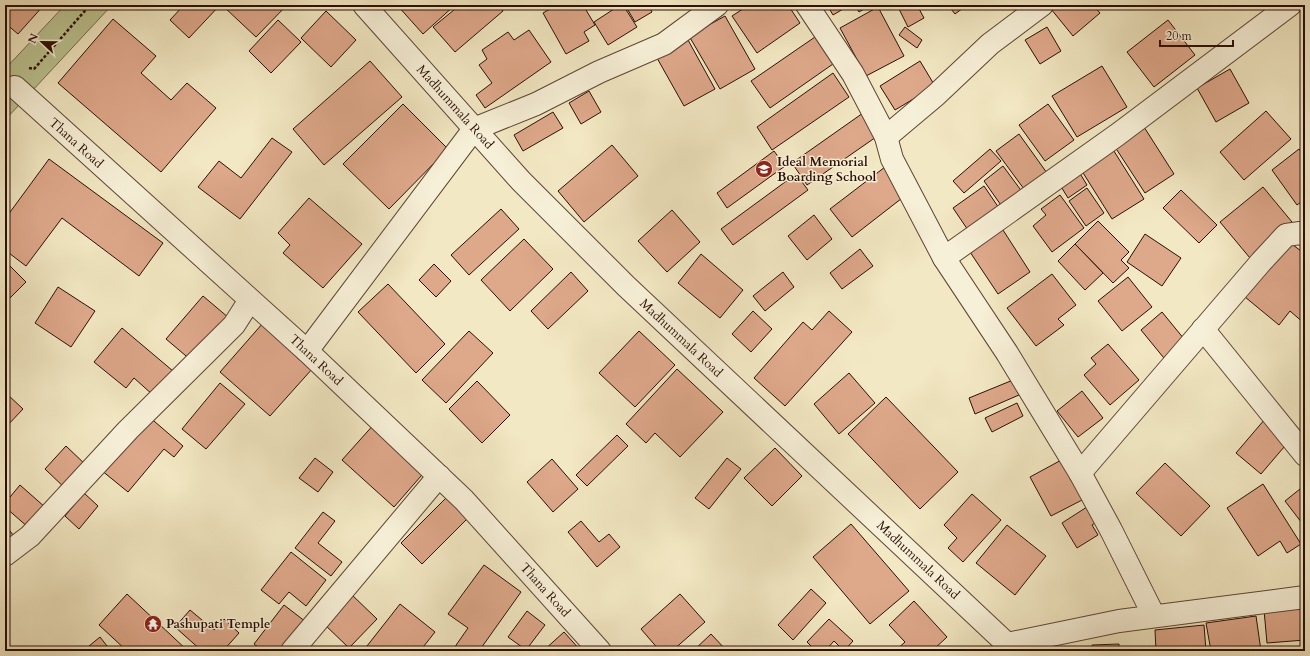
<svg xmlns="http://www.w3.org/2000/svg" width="1310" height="656" font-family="Cardo,serif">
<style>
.green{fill:#bcc593;stroke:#746a4c}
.building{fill:#dea88b;stroke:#2b0f04}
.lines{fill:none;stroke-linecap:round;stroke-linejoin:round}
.minor-casing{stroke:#5d4534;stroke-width:24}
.path{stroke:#2b0f04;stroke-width:2.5;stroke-dasharray:3 2;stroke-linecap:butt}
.minor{stroke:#f7f0d8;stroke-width:22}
.labels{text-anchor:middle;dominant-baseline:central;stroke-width:3;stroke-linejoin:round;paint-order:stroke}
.street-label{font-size:13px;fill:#2b0f04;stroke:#f7f0d8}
.poi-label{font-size:13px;font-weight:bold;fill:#2b0f04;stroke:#f7f0d8;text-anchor:start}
</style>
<rect width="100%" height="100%" fill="#f2e8c3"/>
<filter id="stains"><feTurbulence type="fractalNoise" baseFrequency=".005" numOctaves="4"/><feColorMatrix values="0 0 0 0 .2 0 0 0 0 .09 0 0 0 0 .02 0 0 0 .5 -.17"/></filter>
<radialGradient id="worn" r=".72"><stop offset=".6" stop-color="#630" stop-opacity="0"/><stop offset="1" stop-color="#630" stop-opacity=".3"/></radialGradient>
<path class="green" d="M65,5h47l-107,115v-51z"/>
<g class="building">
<path d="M5,5h39l-26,29 -13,-11z"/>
<path d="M184,5h36l-31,33 -19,-18z"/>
<path d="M225,5h62l-31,32 -33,-31z"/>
<path d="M397,5h58l-32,29z"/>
<path d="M460,5h39l4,6 -48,41 -22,-25z"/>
<path d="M557,5h26l12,20 -11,7 5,9 -23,13 -23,-41z"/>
<path d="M620,5h3l14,22 -29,18 -14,-23z"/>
<path d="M625,5h23l4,7 -17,10z"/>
<path d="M749,5h39l12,18 -43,30 -25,-37z"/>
<path d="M827,5h23l-17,10z"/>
<path d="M855,5h16l-12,7z"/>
<path d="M897,5h20l7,13 -16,9z"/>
<path d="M948,5h19l-12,9z"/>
<path d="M1056,5h37l7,8 -27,23 -22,-27z"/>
<path d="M878,7l26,49 -38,20 -26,-48z"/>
<path d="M326,11l30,29 -25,27 -30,-29z"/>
<path d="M725,16l30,53 -35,20 -31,-53z"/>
<path d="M113,19l43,37 -15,17 30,27 16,-17 29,25 -55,64 -103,-89z"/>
<path d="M278,20l23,22 -30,31 -22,-22z"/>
<path d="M1168,20l27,35 -41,32 -27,-35z"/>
<path d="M905,27l17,13 -5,8 -18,-13z"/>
<path d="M1047,27l14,24 -21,13 -15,-24z"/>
<path d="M529,30l22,32 -66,46 -9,-13 16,-12 -13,-18 8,-6 -5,-9 26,-18 6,8z"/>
<path d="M815,37l18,27 -63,44 -19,-27z"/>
<path d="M688,40l27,49 -31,17 -27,-48z"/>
<path d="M370,61l32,36 -78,68 -31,-36z"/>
<path d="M920,61l15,25 -40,24 -15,-24z"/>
<path d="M1102,66l25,41 -50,30 -25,-41z"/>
<path d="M1230,69l19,34 -33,19 -19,-34z"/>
<path d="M833,73l16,24 -77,53 -15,-23z"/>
<path d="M589,91l12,21 -20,12 -12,-21z"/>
<path d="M403,104l45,45 -59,60 -46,-45z"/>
<path d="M1048,104l26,36 -29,21 -26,-36z"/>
<path d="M1266,111l25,28 -47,41 -24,-28z"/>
<path d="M553,112l10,16 -40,23 -9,-16z"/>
<path d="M863,113l16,22 -72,50 -15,-22z"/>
<path d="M1144,127l30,47 -29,19 -30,-46z"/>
<path d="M1019,134l28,39 -23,16 -28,-38z"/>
<path d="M272,138l20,14 -52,67 -42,-32 21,-26 22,17z"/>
<path d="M612,145l26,31 -54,46 -26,-31z"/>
<path d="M1112,148l32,51 -32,20 -32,-51z"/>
<path d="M990,149l11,12 -37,32 -11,-12z"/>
<path d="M1299,149l6,8v42l-8,6 -25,-35z"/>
<path d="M774,151l11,15 -58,42 -10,-15z"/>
<path d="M49,159l114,84 -24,33 -77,-58 -36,48 -21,-16v-31z"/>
<path d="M1003,166l20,27 -20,15 -19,-27z"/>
<path d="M885,167l21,28 -54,42 -22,-28z"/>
<path d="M1076,167l11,18 -19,13 -11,-18z"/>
<path d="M796,174l12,16 -75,55 -12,-16z"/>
<path d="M984,186l17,25 -31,22 -17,-25z"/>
<path d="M1263,187l29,35 -42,36 -30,-36z"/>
<path d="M1087,188l17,25 -18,13 -17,-25z"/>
<path d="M1181,190l36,35 -18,18 -36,-35z"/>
<path d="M1060,195l24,33 -32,24 -19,-26 13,-11 -5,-6z"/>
<path d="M309,198l53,46 -39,44 -40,-35 7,-8 -12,-12z"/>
<path d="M501,209l18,20 -50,46 -18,-20z"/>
<path d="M672,210l28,32 -33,30 -29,-31z"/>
<path d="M814,215l18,24 -25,21 -19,-24z"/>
<path d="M1098,221l31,31 -8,8 8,8 -16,15 -38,-39z"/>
<path d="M1003,230l27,42 -32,22 -28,-42z"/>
<path d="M1145,234l36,24 -19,28 -35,-24z"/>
<path d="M524,239l29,30 -43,42 -29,-31z"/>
<path d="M1289,242l16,12v70l-15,-13 -11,14 -34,-28z"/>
<path d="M1075,244l28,29 -18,17 -27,-29z"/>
<path d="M860,249l13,17 -31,23 -12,-16z"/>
<path d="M701,254l42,36 -23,28 -42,-35z"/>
<path d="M5,261l21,21 -21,21z"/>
<path d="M434,264l17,17 -15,16 -17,-17z"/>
<path d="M571,272l17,19 -40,38 -17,-18z"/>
<path d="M783,272l11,15 -29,24 -12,-15z"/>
<path d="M1052,274l24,31 -18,14 6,6 -28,21 -29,-38z"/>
<path d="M1128,277l24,30 -30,24 -24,-30z"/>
<path d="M388,284l57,60 -29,29 -58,-61z"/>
<path d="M58,287l37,24 -24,36 -36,-24z"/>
<path d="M203,296l26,22 -37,43 -26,-22z"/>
<path d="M753,311l19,18 -21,23 -19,-18z"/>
<path d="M829,311l23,21 -67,74 -31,-28 49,-56 9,8z"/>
<path d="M1162,312l27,33 -21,18 -27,-33z"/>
<path d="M263,323l50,45 -43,48 -50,-44z"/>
<path d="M122,328l51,43 -20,24 -19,-17 -8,10 -32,-26z"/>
<path d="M469,331l24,22 -47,50 -24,-23z"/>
<path d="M639,331l36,34 -40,42 -36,-34z"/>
<path d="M1108,344l31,36 -29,25 -26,-30 12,-11 -5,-6z"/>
<path d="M677,369l46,43 -43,45 -25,-24 -9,10 -20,-19z"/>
<path d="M849,373l26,30 -36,31 -25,-30z"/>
<path d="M1013,380l6,15 -44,19 -6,-16z"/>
<path d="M477,381l33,34 -28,28 -33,-34z"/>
<path d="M220,383l25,21 -39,45 -24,-20z"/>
<path d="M1082,391l21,27 -25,19 -21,-26z"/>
<path d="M7,394l16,15 -18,19v-32z"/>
<path d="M886,397l72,75 -38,37 -72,-75z"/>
<path d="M1017,403l6,13 -31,16 -7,-14z"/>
<path d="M147,415l36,31 -9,11 -10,-8 -36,43 -27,-22z"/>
<path d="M1265,419l25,21 -29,34 -25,-21z"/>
<path d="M376,422l52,46 -34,39 -52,-47z"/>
<path d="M617,435l11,11 -41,40 -11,-11z"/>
<path d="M66,446l22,21 -21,23 -22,-21z"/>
<path d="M775,448l27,28 -30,30 -28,-28z"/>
<path d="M315,458l18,14 -15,20 -19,-14z"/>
<path d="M727,458l14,11 -32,40 -14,-11z"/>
<path d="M1065,458l21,40 -35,18 -21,-39z"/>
<path d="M552,459l26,30 -25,23 -26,-30z"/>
<path d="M1165,463l45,43 -29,30 -45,-43z"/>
<path d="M1263,484l38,60 -14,9 -7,-12 -22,15 -31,-48z"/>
<path d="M20,485l26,23 -17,20 -24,-21v-4z"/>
<path d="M1305,485v42l-20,-26z"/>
<path d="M84,493l14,13 -19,23 -14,-13z"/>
<path d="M972,494l29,26 -38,42 -15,-14 9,-10 -13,-13z"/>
<path d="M449,495l21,21 -48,48 -21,-21z"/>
<path d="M1090,505l10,15 -8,5 6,10 -21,13 -15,-25z"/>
<path d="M323,512l12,9 -17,22 24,19 -11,14 -36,-28z"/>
<path d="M581,521l18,21 10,-8 11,13 -23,20 -29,-35z"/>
<path d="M851,524l58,67 -39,33 -57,-67z"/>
<path d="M5,525l9,11 -9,8z"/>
<path d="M1007,525l39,31 -31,39 -39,-32z"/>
<path d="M291,552l35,28 -20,26 -17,-14 -10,12 -18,-14z"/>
<path d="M484,565l37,27 -42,59h-27l16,-23 -20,-14z"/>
<path d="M811,589l15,14 -33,37 -15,-15z"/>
<path d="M127,594l61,57h-61l-28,-26z"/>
<path d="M351,594l26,25 -28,29 -26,-25z"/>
<path d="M680,594l25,28 -33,29h-12l-19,-22z"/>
<path d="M914,601l33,36 -15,14h-37l10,-9 -16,-17z"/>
<path d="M400,604l35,28 -15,19h-47l-6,-5z"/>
<path d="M284,605l22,17 -23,29h-20l-9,-7z"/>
<path d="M1305,606v34l-38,3 -3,-33z"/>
<path d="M190,610l24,20 10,-11 15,14 -16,18h-21l-27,-24z"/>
<path d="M527,611l18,14 -19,25 -18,-13z"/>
<path d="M1256,616l5,35h-50l-5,-28z"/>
<path d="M829,619l24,22 -9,10 -10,-10 -9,10h-9l-9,-9z"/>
<path d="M1204,625l2,26h-50l-1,-21z"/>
<path d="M564,632l17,19h-38z"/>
<path d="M711,634l16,17h-34z"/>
<path d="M100,637l11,14h-28z"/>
<path d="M1119,644v7h-27v-6z"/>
</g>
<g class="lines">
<defs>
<g id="minor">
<path d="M364,5l157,176 105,105 381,358 12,7"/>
<path d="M807,5l46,69 33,63 6,22 52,99 63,95 73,120 31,57 43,86"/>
<path d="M15,87l292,264 157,149 136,151"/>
<path d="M886,137l50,-42 54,-51 52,-39"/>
<path d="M944,258l173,-123 173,-130"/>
<path d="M1203,329l102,126"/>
<path d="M307,351l167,-222 62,-25 63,-32 65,-28 53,-39"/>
<path d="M1080,473l181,-211 25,-27 14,-2 5,2"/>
<path d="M5,555l25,-19 98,-106 106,-105 16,-25"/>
<path d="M292,651l147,-175"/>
<path d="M1009,651l-2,-7 112,-23 186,-24"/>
</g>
</defs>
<use href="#minor" class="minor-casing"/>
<path class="path" d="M29,68l5,1 56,-64"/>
<use href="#minor" class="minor"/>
</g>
<defs>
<symbol id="school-disc" viewBox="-11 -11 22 22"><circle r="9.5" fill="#8f2418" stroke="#f7f0d8"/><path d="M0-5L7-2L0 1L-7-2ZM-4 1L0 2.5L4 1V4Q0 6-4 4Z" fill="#fff"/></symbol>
<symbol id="temple-disc" viewBox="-11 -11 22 22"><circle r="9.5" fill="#8f2418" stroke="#f7f0d8"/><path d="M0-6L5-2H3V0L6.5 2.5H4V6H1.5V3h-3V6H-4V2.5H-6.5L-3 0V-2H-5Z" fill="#fff"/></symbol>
</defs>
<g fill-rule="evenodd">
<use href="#school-disc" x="754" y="159" width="20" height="20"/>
<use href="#temple-disc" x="143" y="614" width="20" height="20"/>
</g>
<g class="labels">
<g class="street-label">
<text transform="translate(455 107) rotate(48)">Madhummala Road</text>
<text transform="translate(76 143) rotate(42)">Thana Road</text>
<text transform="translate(681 338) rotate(43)">Madhummala Road</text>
<text transform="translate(316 360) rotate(43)">Thana Road</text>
<text transform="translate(918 560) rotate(43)">Madhummala Road</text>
<text transform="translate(545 590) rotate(48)">Thana Road</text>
</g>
<g class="poi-label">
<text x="777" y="162">Ideal Memorial<tspan x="777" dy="15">Boarding School</tspan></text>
<text x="166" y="624">Pashupati Temple</text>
</g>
</g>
<rect width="1310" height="656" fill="none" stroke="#f2e8c3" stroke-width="20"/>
<rect x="6" y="6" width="1298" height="644" fill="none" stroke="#2b0f04" stroke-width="2"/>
<rect x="10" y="10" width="1290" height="636" fill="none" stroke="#2b0f04"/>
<g transform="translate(42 42) rotate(292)" stroke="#f7f0d8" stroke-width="3" paint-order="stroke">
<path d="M0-3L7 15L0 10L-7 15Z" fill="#2b0f04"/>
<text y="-6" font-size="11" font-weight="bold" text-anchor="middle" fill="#2b0f04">N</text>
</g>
<path d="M1160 40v6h73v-6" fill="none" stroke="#2b0f04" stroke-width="2"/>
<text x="1166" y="40" font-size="12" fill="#2b0f04" stroke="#f7f0d8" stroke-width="3" paint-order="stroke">20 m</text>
<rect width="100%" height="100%" filter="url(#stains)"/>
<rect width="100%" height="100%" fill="url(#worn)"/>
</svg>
